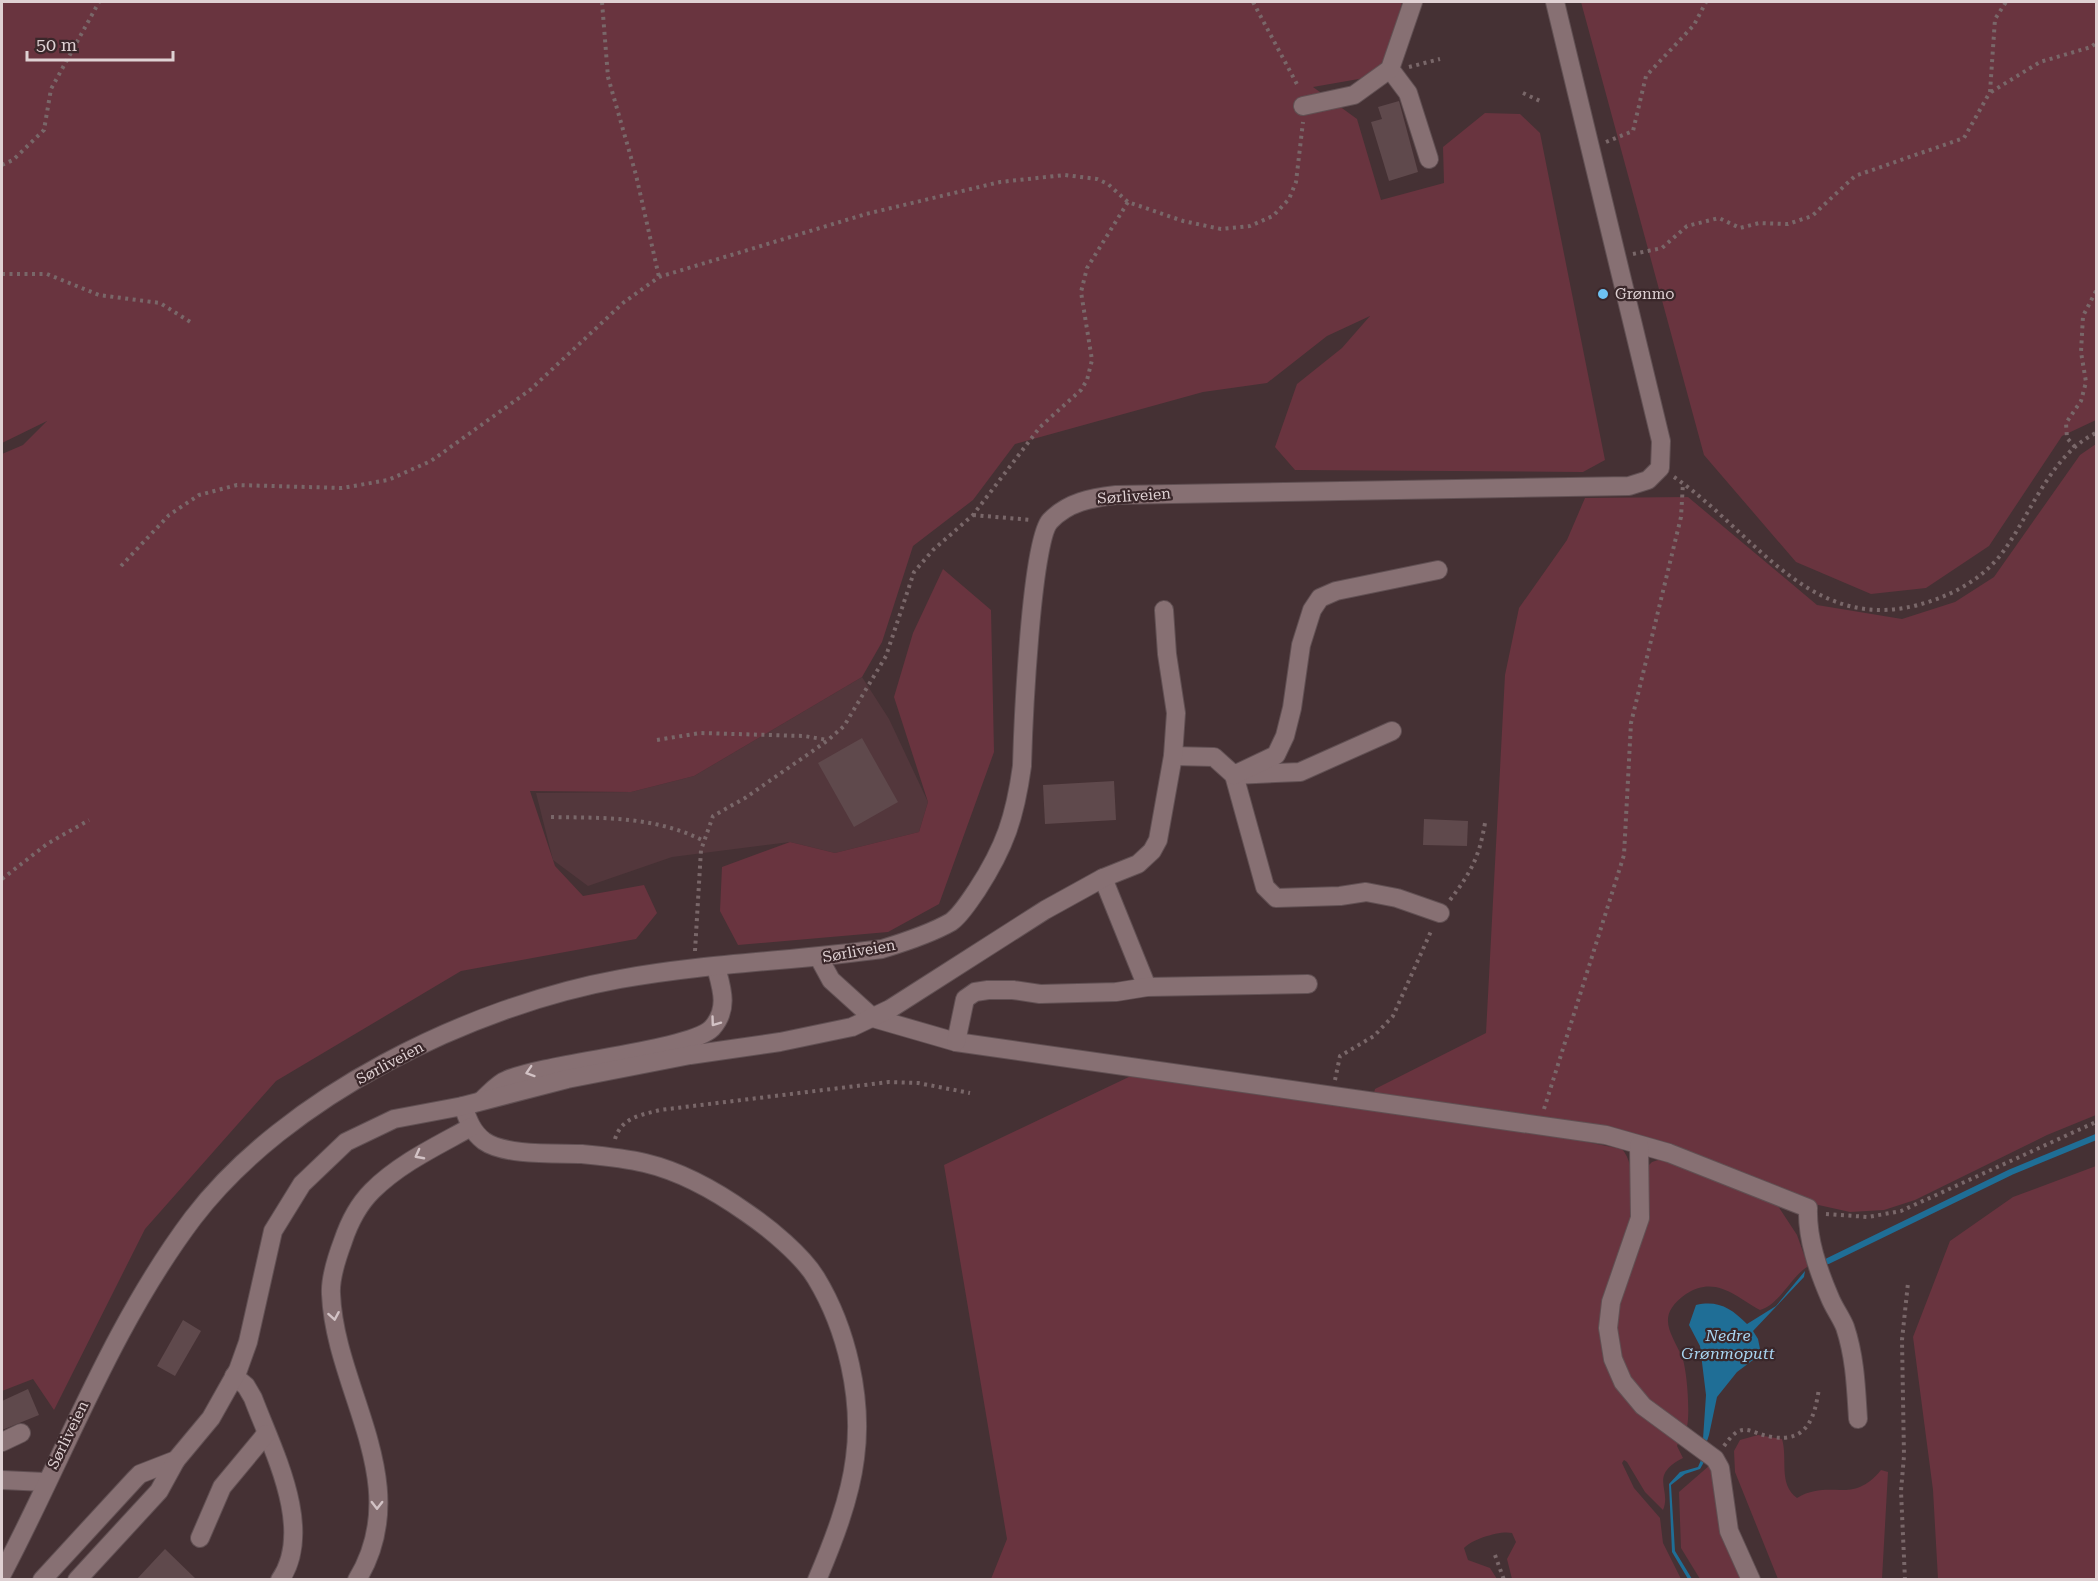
<svg xmlns="http://www.w3.org/2000/svg" width="2098" height="1581" font-family="'Roboto Serif',serif">
<style>
.built{fill:#53373c}
.green{fill:#69343f}
.water{fill:#1f6e96}
.lines{fill:none;stroke-linecap:round;stroke-linejoin:round}
.stream{stroke:#1f6e96;stroke-width:6}
.building{fill:#5f494c}
.minor-casing{stroke:#615053;stroke-width:20}
.path{stroke:#796769;stroke-width:4;stroke-dasharray:3 4.5;stroke-linecap:butt}
.minor{stroke:#877073;stroke-width:18}
.oneway{stroke:#d2c2c5}
.poi-dot{fill:#6ec2f3;stroke:#3a272a;stroke-width:2}
.labels{text-anchor:middle;dominant-baseline:central;stroke-width:4.5;stroke-linejoin:round;paint-order:stroke}
.poi-label{font-size:15px;fill:#dfd1d3;stroke:#3a272a;text-anchor:start}
.street-label{font-size:15px;fill:#dfd1d3;stroke:#3a272a}
.water-label{font-size:16px;font-style:italic;fill:#a9d5f1;stroke:#3a272a}
</style>
<rect width="100%" height="100%" fill="#453134"/>
<path class="built" d="M862,677l27,42 39,83 -9,30 -84,21 -45,-11 -118,15 -84,29 -35,-26 -17,-67 95,-1 63,-16z"/>
<g class="green">
<path d="M2,2h1400l-14,54 -18,21 -57,10 44,32 24,81 63,-17 -1,-36 42,-34 35,1 20,19 65,327 -22,12 -288,-2 -20,-23 22,-63 45,-36 28,-32 -43,20 -60,47 -64,9 -188,52 -42,56 -60,46 -31,96 -20,35 -168,99 -63,16 -101,-1 25,75 28,30 61,-11 13,28 -21,26 -175,32 -185,110 -131,148 -91,181 -21,-31 -31,12v-937l21,-9 24,-24 -45,22z"/>
<path d="M1581,2h515v418l-34,16 -73,110 -63,42 -55,6 -75,-32 -92,-107z"/>
<path d="M2096,444v671l-49,20 -132,65 -31,10 -34,2 -36,-8 -92,-39 -349,-68 2,-8 111,-56 19,-358 14,-67 48,-68 18,-42 103,-1 129,108 85,14 53,-17 39,-25 86,-122z"/>
<path d="M943,569l48,41 3,142 -55,152 -51,28 -150,13 -18,-34 2,-44 68,-25 45,11 84,-21 9,-30 -34,-105 19,-64z"/>
<path d="M1133,1075l438,64 51,10c29,32 -11,155 -20,196l77,96 -2,5 6,12c-35,18 -11,31 -20,52l-18,-18 -18,-30 -3,-2 -2,3 12,25 26,30 3,25 18,36h-169l-5,-20 9,-17 -4,-9c-11,-3 -40,6 -48,15l4,12 22,8 7,11h-506l16,-40 -63,-374z"/>
<path d="M1661,1159l117,47 19,29 10,28v4c-17,11 -27,37 -47,43 -25,-14 -45,-35 -74,-16 -31,22 -15,38 -4,63 5,11 9,63 4,73l-56,-45 -17,-56 35,-163 4,-4z"/>
<path d="M2096,1166v413h-158l-5,-89 -20,-153 37,-96 63,-44z"/>
<path d="M1758,1435l24,4c6,20 -4,45 15,59 34,-20 55,8 84,-28l7,2 -6,107h-104l-43,-107 -1,-21 6,-11z"/>
<path d="M1710,1465l36,114h-46l-19,-31 -2,-56z"/>
</g>
<g class="water">
<path d="M1805,1271l-1,6 -51,54 5,8 3,15 -24,18 -20,25 -8,38 -2,6 -4,-2 3,-44 -6,-49 -11,-21 7,-20c22,-5 35,3 51,19l29,-18z"/>
<path d="M1701,1460l3,2 -4,7 -15,5 -14,11 4,66 17,28h-4l-16,-27 -3,-68 11,-12 18,-5z"/>
</g>
<g class="lines">
<path class="stream" d="M1828,1261l183,-89 85,-35"/>
</g>
<g class="building">
<path d="M1399,101l19,71 -29,9 -18,-59 11,-3 -4,-12z"/>
<path d="M862,738l36,64 -44,25 -36,-64z"/>
<path d="M1114,781l2,39 -71,4 -2,-39z"/>
<path d="M1424,819l44,2 -1,25 -44,-1z"/>
<path d="M183,1320l18,11 -26,45 -18,-10z"/>
<path d="M28,1389l11,26 -37,15v-29z"/>
<path d="M165,1549l32,31h-61z"/>
</g>
<g class="lines">
<defs>
<g id="minor">
<path d="M1390,69l18,24 21,66"/>
<path d="M1303,106l51,-11 36,-26 23,-67"/>
<path d="M1392,731l-92,41 -66,3 31,112 11,11 64,-2 26,-4 31,6 43,15"/>
<path d="M1173,756l41,1 20,18 42,-20 9,-19 7,-28 9,-63 11,-35 8,-12 16,-7 102,-21"/>
<path d="M1103,878l44,109"/>
<path d="M819,958l12,22 42,38 83,24 650,93 63,18 139,55c-1,31 10,62 22,90 4,10 11,19 15,29 10,30 11,60 13,92"/>
<path d="M956,1042l9,-43 10,-7 13,-2h25l27,4 76,-2 31,-5 161,-3"/>
<path d="M482,1100c7,-6 16,-17 25,-20 41,-18 183,-29 205,-52 17,-19 10,-39 4,-61"/>
<path d="M463,1106c5,14 9,26 21,35 21,15 73,12 98,13 21,2 43,4 63,9 38,9 71,28 102,50 22,15 55,42 69,65 31,51 47,121 39,180 -5,41 -22,84 -38,122"/>
<path d="M1639,1145l1,73 -29,84 -3,26 5,31 10,23 20,24 72,53 5,9 9,63 22,49"/>
<path d="M234,1376l12,10 7,12c19,51 62,131 27,182"/>
<path d="M2,1442l19,-9"/>
<path d="M2,1480l43,2"/>
<path d="M200,1538l22,-51 44,-53"/>
<path d="M2,1574c63,-119 109,-247 191,-356 93,-122 278,-212 427,-239 87,-16 175,-18 262,-30 23,-7 48,-15 69,-27 10,-7 19,-22 26,-32 28,-43 38,-73 45,-124 1,-38 9,-225 28,-245 18,-19 41,-23 66,-26l513,-9 19,-6 12,-12 1,-27 -106,-439"/>
<path d="M42,1580l93,-101 5,-5 36,-14 35,-42 27,-48 10,-28 25,-111 29,-47 44,-42 48,-23 69,-13 104,-27 123,-24 90,-13 72,-15 38,-18 155,-99 58,-32 35,-14 14,-13 6,-11 15,-84 3,-43 -9,-59 -3,-44"/>
<path d="M77,1580l82,-89 17,-31"/>
<path d="M357,1580c59,-97 -22,-189 -26,-286 -1,-16 6,-37 12,-53 6,-18 15,-36 29,-50 28,-28 65,-45 99,-64"/>
</g>
</defs>
<use href="#minor" class="minor-casing"/>
<g class="path">
<path d="M602,2l6,75 28,98 23,102"/>
<path d="M1253,2l46,86"/>
<path d="M1409,67l31,-8"/>
<path d="M1991,92l49,-30 51,-15 5,-4"/>
<path d="M1523,93l17,8"/>
<path d="M1606,142l27,-11 13,-55 48,-51 12,-23"/>
<path d="M2,165l11,-5 31,-30 7,-41 48,-87"/>
<path d="M1633,254l29,-6 25,-22 32,-8 21,10 19,-5 29,1 24,-8 43,-40 109,-38 26,-46 5,-73 11,-17"/>
<path d="M2,274h45l52,21 61,8 32,20"/>
<path d="M2075,447l-8,-9 -1,-15 15,-22 5,-19 -5,-30 2,-36 13,-25"/>
<path d="M1674,477c82,56 138,163 254,125 31,-10 58,-26 77,-53 27,-38 47,-95 91,-116"/>
<path d="M973,515l59,5"/>
<path d="M121,566l48,-51 30,-20 38,-10 105,3 46,-8 43,-19 99,-71 93,-87 36,-26 207,-63 134,-32 65,-7 32,4 11,5 20,18 55,19 38,8 29,-3 23,-10 16,-17 7,-17 7,-60"/>
<path d="M657,740l43,-7 104,3 24,4"/>
<path d="M551,817c53,1 104,-1 153,24"/>
<path d="M2,879l45,-35 42,-24"/>
<path d="M1450,900c21,-28 29,-42 35,-77"/>
<path d="M695,951l6,-101 12,-34 32,-18 82,-57 17,-15 42,-70 28,-84 19,-22 40,-35 67,-88 41,-37 6,-10 5,-20 -11,-68 6,-24 41,-66"/>
<path d="M1335,1080l5,-24 34,-20 19,-20 39,-87"/>
<path d="M1544,1109l80,-254 7,-132 50,-206 2,-34"/>
<path d="M615,1139c7,-22 26,-24 45,-29l229,-28 29,1 52,10"/>
<path d="M1826,1214l42,3 33,-6 195,-89"/>
<path d="M1724,1446c19,-27 24,-13 48,-9 36,6 43,-21 47,-49"/>
<path d="M1495,1555l9,25"/>
<path d="M1905,1580l-4,-89 3,-35 -2,-116 6,-57"/>
</g>
<use href="#minor" class="minor"/>
</g>
<defs><path id="oneway-chevron" d="M-2-3.5L2.5 0L-2 3.5" fill="none" stroke-width="1.6" stroke-linecap="round" stroke-linejoin="round" transform="scale(1.5)"/></defs>
<g class="oneway">
<use href="#oneway-chevron" transform="translate(715 1022) rotate(126)"/>
<use href="#oneway-chevron" transform="translate(530 1072) rotate(162)"/>
<use href="#oneway-chevron" transform="translate(419 1155) rotate(152)"/>
<use href="#oneway-chevron" transform="translate(334 1316) rotate(80)"/>
<use href="#oneway-chevron" transform="translate(377 1505) rotate(90)"/>
</g>
<circle class="poi-dot" cx="1603" cy="294" r="6"/>
<g class="labels">
<g class="poi-label">
<text x="1615" y="294">Grønmo</text>
</g>
<g class="street-label">
<text transform="translate(1134 496) rotate(-4)">Sørliveien</text>
<text transform="translate(859 951) rotate(-10)">Sørliveien</text>
<text transform="translate(390 1063) rotate(-28)">Sørliveien</text>
<text transform="translate(68 1435) rotate(-64)">Sørliveien</text>
</g>
<g class="water-label">
<text x="1728" y="1335">Nedre<tspan x="1728" dy="18">Grønmoputt</tspan></text>
</g>
</g>
<rect width="2098" height="1581" fill="none" stroke="#dfd1d3" stroke-width="6"/>
<path d="M27 51v9h146v-9" fill="none" stroke="#dfd1d3" stroke-width="3"/>
<text x="36" y="51" font-size="18" fill="#dfd1d3" stroke="#3a272a" stroke-width="4.5" paint-order="stroke">50 m</text>
</svg>
